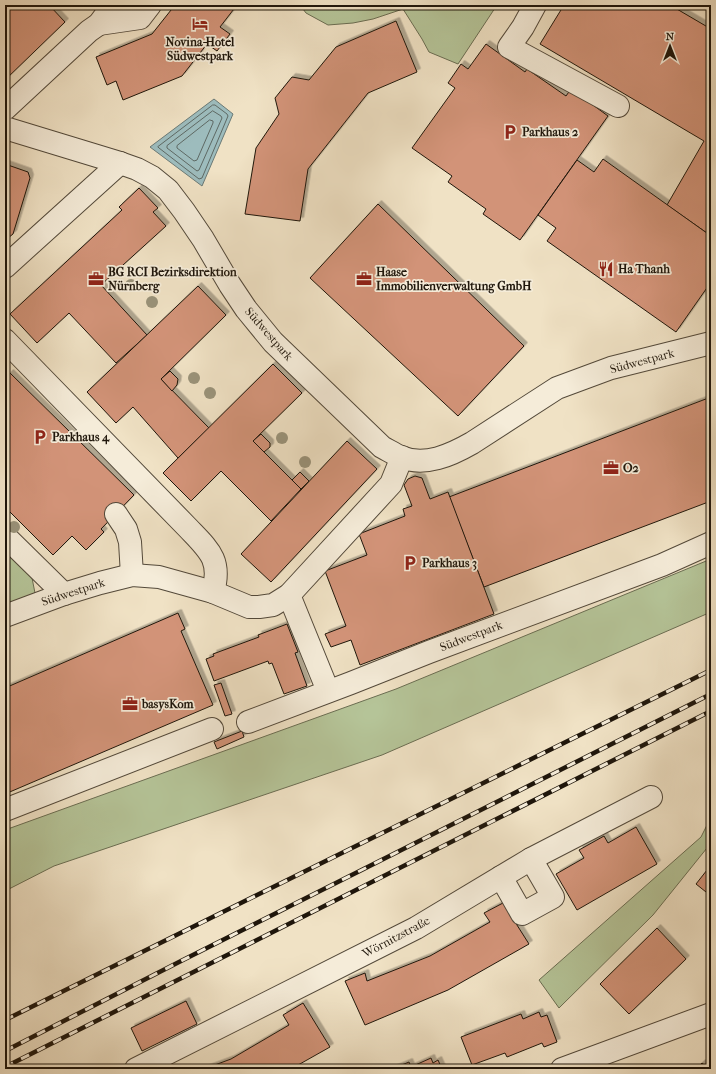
<svg xmlns="http://www.w3.org/2000/svg" width="716" height="1074" font-family="'IM FELL French Canon',serif">
<style>
.green{fill:#b5c498;stroke:#6a6d52}
.water{fill:#9dbcbd;stroke:#6b7a76}
.lines{fill:none;stroke-linecap:round;stroke-linejoin:round}
.shore{stroke:#5e6964;stroke-width:1}
.building{fill:#d29378;stroke:#1f160b;filter:url(#shadow)}
.minor-casing{stroke:#53493a;stroke-width:24}
.minor{stroke:#f5ecd9;stroke-width:22}
.rail-casing{stroke:#1f160b;stroke-width:4.5}
.rail{stroke:#f5ecd9;stroke-width:3;stroke-dasharray:9;stroke-linecap:butt}
.tree{fill:#9a937a}
.labels{text-anchor:middle;dominant-baseline:central;stroke-width:3.5;stroke-linejoin:round;paint-order:stroke}
.poi-label{font-size:12px;font-weight:bold;fill:#1f160b;stroke:#f5ecd9;text-anchor:start}
.street-label{font-size:12px;fill:#1f160b;stroke:#f5ecd9}
</style>
<defs>
<filter id="shadow"><feDropShadow dx="3.5" dy="-3.5" stdDeviation="0" flood-color="#0004"/></filter>
</defs>
<rect width="100%" height="100%" fill="#f0e2c5"/>
<filter id="stains"><feTurbulence type="fractalNoise" baseFrequency=".005" numOctaves="4"/><feColorMatrix values="0 0 0 0 .2 0 0 0 0 .09 0 0 0 0 .02 0 0 0 .5 -.17"/></filter>
<radialGradient id="worn" r=".72"><stop offset=".6" stop-color="#630" stop-opacity="0"/><stop offset="1" stop-color="#630" stop-opacity=".3"/></radialGradient>
<g class="green">
<path d="M300,5h197l-39,59 -29,-12 -7,-13 -19,-30 -30,10 -20,4 -25,2 -22,-12z"/>
<path d="M5,551l26,22 4,20 -30,12z"/>
<path d="M711,559v53l-329,143 -328,111 -49,25v-61l391,-141z"/>
<path d="M711,817v26l-58,72 -94,93 -20,-28 162,-143z"/>
</g>
<path class="water" d="M214,99l19,15 -31,72 -52,-39z"/>
<g class="lines">
<g class="shore">
<path d="M213,105h2l12,9 1,2 -26,62 -3,1 -40,-31 -1,-1z"/>
<path d="M213,111l8,5 1,2 -23,52 -2,1 -30,-23v-2z"/>
<path d="M210,120l3,1v2l-16,37 -3,1 -17,-13v-2z"/>
</g>
</g>
<g class="building">
<path d="M5,5h44l16,17 -60,58z"/>
<path d="M175,5h62l-17,22 10,7 -13,17 -10,-7 -25,32 -59,24 -7,-19 -9,4 -11,-28 56,-23z"/>
<path d="M564,5h106l41,24v197l-4,7 -40,-28 37,-64 -164,-97z"/>
<path d="M396,21l21,51 -49,21 -60,76 -8,52 -55,-7 11,-66 23,-34 -4,-16 17,-21 17,3 27,-33z"/>
<path d="M486,44l39,28 2,-3 39,27 5,-7 37,27 -88,124 -37,-26 3,-5 -38,-27 4,-6 -40,-28 43,-60 -7,-5 13,-19 7,5z"/>
<path d="M603,159l108,77v46l-35,50 -129,-91 9,-13 -18,-13 39,-55 17,12z"/>
<path d="M5,164l23,8 2,6 -17,56 -5,4 -3,-1z"/>
<path d="M139,188l19,20 -5,4 13,14 -65,59 46,50 -31,28 -47,-50 -32,30 -27,-29 112,-104 -3,-3z"/>
<path d="M378,204l146,142 -66,70 -148,-138z"/>
<path d="M198,286l28,29 -65,64 48,49 -31,30 -45,-51 -17,16 -29,-31z"/>
<path d="M273,364l29,29 -49,48 48,48 -30,32 -50,-50 -30,30 -28,-28z"/>
<path d="M170,371l8,8 -1,6 -5,6 -11,-12z"/>
<path d="M10,373l124,122 -33,34 3,3 -18,18 -14,-14 -19,19 -48,-48v-129z"/>
<path d="M711,397v104l-227,86 -35,-90z"/>
<path d="M261,434l9,9v4l-6,5 -11,-11z"/>
<path d="M347,441l30,28 -106,113 -30,-28z"/>
<path d="M300,472l9,9 -8,8 -9,-9z"/>
<path d="M415,476l7,2 8,21 18,-7 46,122 -134,51 -9,-25 -20,7 -6,-13 21,-8 -21,-55 42,-16 -8,-21 46,-18 -2,-7 9,-3 -8,-21 4,-6z"/>
<path d="M178,613l7,16 -4,2 32,74 -208,89v-106z"/>
<path d="M287,624l11,28 -3,1 12,33 -23,8 -12,-31 -3,1 -1,-3 -54,20 -8,-22 8,-3 -1,-2 46,-17 -1,-2z"/>
<path d="M221,683l11,31 -7,2 -11,-31z"/>
<path d="M242,731l2,6 -27,12 -3,-7z"/>
<path d="M636,827l21,37 -80,46 -21,-36 28,-16 -5,-8 25,-14 4,7z"/>
<path d="M711,865v24l-2,-1 -3,4 -10,-8z"/>
<path d="M503,903l26,41 -81,46 -83,35 -20,-44 20,-8 2,8 63,-25 60,-34 -6,-9z"/>
<path d="M657,928l29,31 -57,55 -29,-30z"/>
<path d="M186,1001l11,23 -55,27 -11,-23z"/>
<path d="M303,1003l27,44 -39,22h-87l27,-10 58,-34 -6,-10z"/>
<path d="M539,1012l2,5 6,-2 10,27 -13,5 -2,-4 -35,14 -2,-4 -33,12 -11,-28 60,-23 2,5z"/>
<path d="M431,1058l2,5 5,-3 4,9h-50l17,-7 2,5z"/>
<path d="M702,1063l7,6h-13z"/>
</g>
<g class="lines">
<defs>
<g id="minor">
<path d="M535,5l-12,22 -14,20 109,59"/>
<path d="M99,24l41,-6 10,-13"/>
<path d="M5,109l84,-78 10,-7 14,-19"/>
<path d="M5,128l115,35 17,6 15,8 16,13 16,21 19,28 27,46 16,24 27,33 109,105c6,3 12,7 19,10 24,10 50,-2 71,-14l85,-55 54,-20 100,-25"/>
<path d="M5,267l115,-104"/>
<path d="M5,340l183,188c21,22 34,32 25,64"/>
<path d="M116,514l10,15 4,13 2,33"/>
<path d="M5,536l59,58"/>
<path d="M289,595l39,96"/>
<path d="M5,616l59,-22 36,-11 32,-8 27,2 54,15 36,15h10l14,-2 16,-10 102,-111 11,-27"/>
<path d="M248,722l103,-39 78,-31 233,-87 49,-22"/>
<path d="M5,810l207,-81"/>
<path d="M501,877l21,37 31,-17 -22,-38"/>
<path d="M136,1069l280,-141 115,-69 120,-62"/>
<path d="M562,1069l149,-55"/>
</g>
</defs>
<use href="#minor" class="minor-casing"/>
<use href="#minor" class="minor"/>
<defs>
<g id="rail">
<path d="M5,1020l706,-350"/>
<path d="M5,1051l176,-90 530,-267"/>
<path d="M5,1067l706,-356"/>
</g>
</defs>
<use href="#rail" class="rail-casing"/>
<use href="#rail" class="rail"/>
</g>
<g class="tree">
<circle cx="131" cy="285" r="6"/>
<circle cx="152" cy="302" r="6"/>
<circle cx="194" cy="378" r="6"/>
<circle cx="210" cy="393" r="6"/>
<circle cx="282" cy="438" r="6"/>
<circle cx="305" cy="462" r="6"/>
<circle cx="14" cy="527" r="6"/>
</g>
<defs>
<symbol id="hotel-bare" viewBox="-9 -9 18 18"><path d="M-6-4.5h1.5V1H6V5H4.5V3h-9V5H-6ZM-4 0a1.8 1.8 0 1 1 3.6 0ZM.5 0V-2.5h3Q6-2.5 6 0Z" fill="#8f2418" stroke="#f5ecd9" stroke-width="2.5" paint-order="stroke"/></symbol>
<symbol id="parking-bare" viewBox="-9 -9 18 18"><path d="M-3.5-5.5H1a3.5 3.5 0 0 1 0 7H-1V5.5H-3.5ZM-1-3.4V-.6H.8a1.4 1.4 0 0 0 0-2.8Z" fill="#8f2418" stroke="#f5ecd9" stroke-width="2.5" paint-order="stroke"/></symbol>
<symbol id="restaurant-bare" viewBox="-9 -9 18 18"><path d="M-5-6h1v4h1v-4h1v4h1v-4h1v5L-1.5 .5V6h-2V.5L-5-1ZM5-6V6H3V1.5H1.5Q1.5-4 5-6Z" fill="#8f2418" stroke="#f5ecd9" stroke-width="2.5" paint-order="stroke"/></symbol>
<symbol id="office-bare" viewBox="-9 -9 18 18"><path d="M-6-3h4V-5.5h4V-3h4V5H-6ZM-1-4.5V-3h2v-1.5ZM-6 0V1H6V0Z" fill="#8f2418" stroke="#f5ecd9" stroke-width="2.5" paint-order="stroke"/></symbol>
</defs>
<g fill-rule="evenodd">
<use href="#hotel-bare" x="189" y="13" width="22" height="22"/>
<use href="#parking-bare" x="499" y="121" width="22" height="22"/>
<use href="#restaurant-bare" x="595" y="258" width="22" height="22"/>
<use href="#office-bare" x="85" y="268" width="22" height="22"/>
<use href="#office-bare" x="353" y="268" width="22" height="22"/>
<use href="#parking-bare" x="29" y="426" width="22" height="22"/>
<use href="#office-bare" x="600" y="457" width="22" height="22"/>
<use href="#parking-bare" x="399" y="552" width="22" height="22"/>
<use href="#office-bare" x="119" y="693" width="22" height="22"/>
</g>
<g class="labels">
<g class="poi-label">
<text x="200" y="42" text-anchor="middle">Novina-Hotel<tspan x="200" dy="14">Südwestpark</tspan></text>
<text x="522" y="132">Parkhaus 2</text>
<text x="618" y="269">Ha Thanh</text>
<text x="108" y="272">BG RCI Bezirksdirektion<tspan x="108" dy="14">Nürnberg</tspan></text>
<text x="376" y="272">Haase<tspan x="376" dy="14">Immobilienverwaltung GmbH</tspan></text>
<text x="52" y="437">Parkhaus 4</text>
<text x="623" y="468">O2</text>
<text x="422" y="563">Parkhaus 3</text>
<text x="142" y="704">basysKom</text>
</g>
<g class="street-label">
<text transform="translate(269 334) rotate(49)">Südwestpark</text>
<text transform="translate(642 361) rotate(-15)">Südwestpark</text>
<text transform="translate(73 592) rotate(-18)">Südwestpark</text>
<text transform="translate(471 636) rotate(-21)">Südwestpark</text>
<text transform="translate(396 937) rotate(-28)">Wörnitzstraße</text>
</g>
</g>
<rect width="716" height="1074" fill="none" stroke="#f0e2c5" stroke-width="20"/>
<rect x="6" y="6" width="704" height="1062" fill="none" stroke="#1f160b" stroke-width="2"/>
<rect x="10" y="10" width="696" height="1054" fill="none" stroke="#1f160b"/>
<g transform="translate(670 46)" stroke="#f5ecd9" stroke-width="3" paint-order="stroke">
<path d="M0-3L7 15L0 10L-7 15Z" fill="#1f160b"/>
<text y="-6" font-size="11" font-weight="bold" text-anchor="middle" fill="#1f160b">N</text>
</g>
<rect width="100%" height="100%" filter="url(#stains)"/>
<rect width="100%" height="100%" fill="url(#worn)"/>
</svg>
